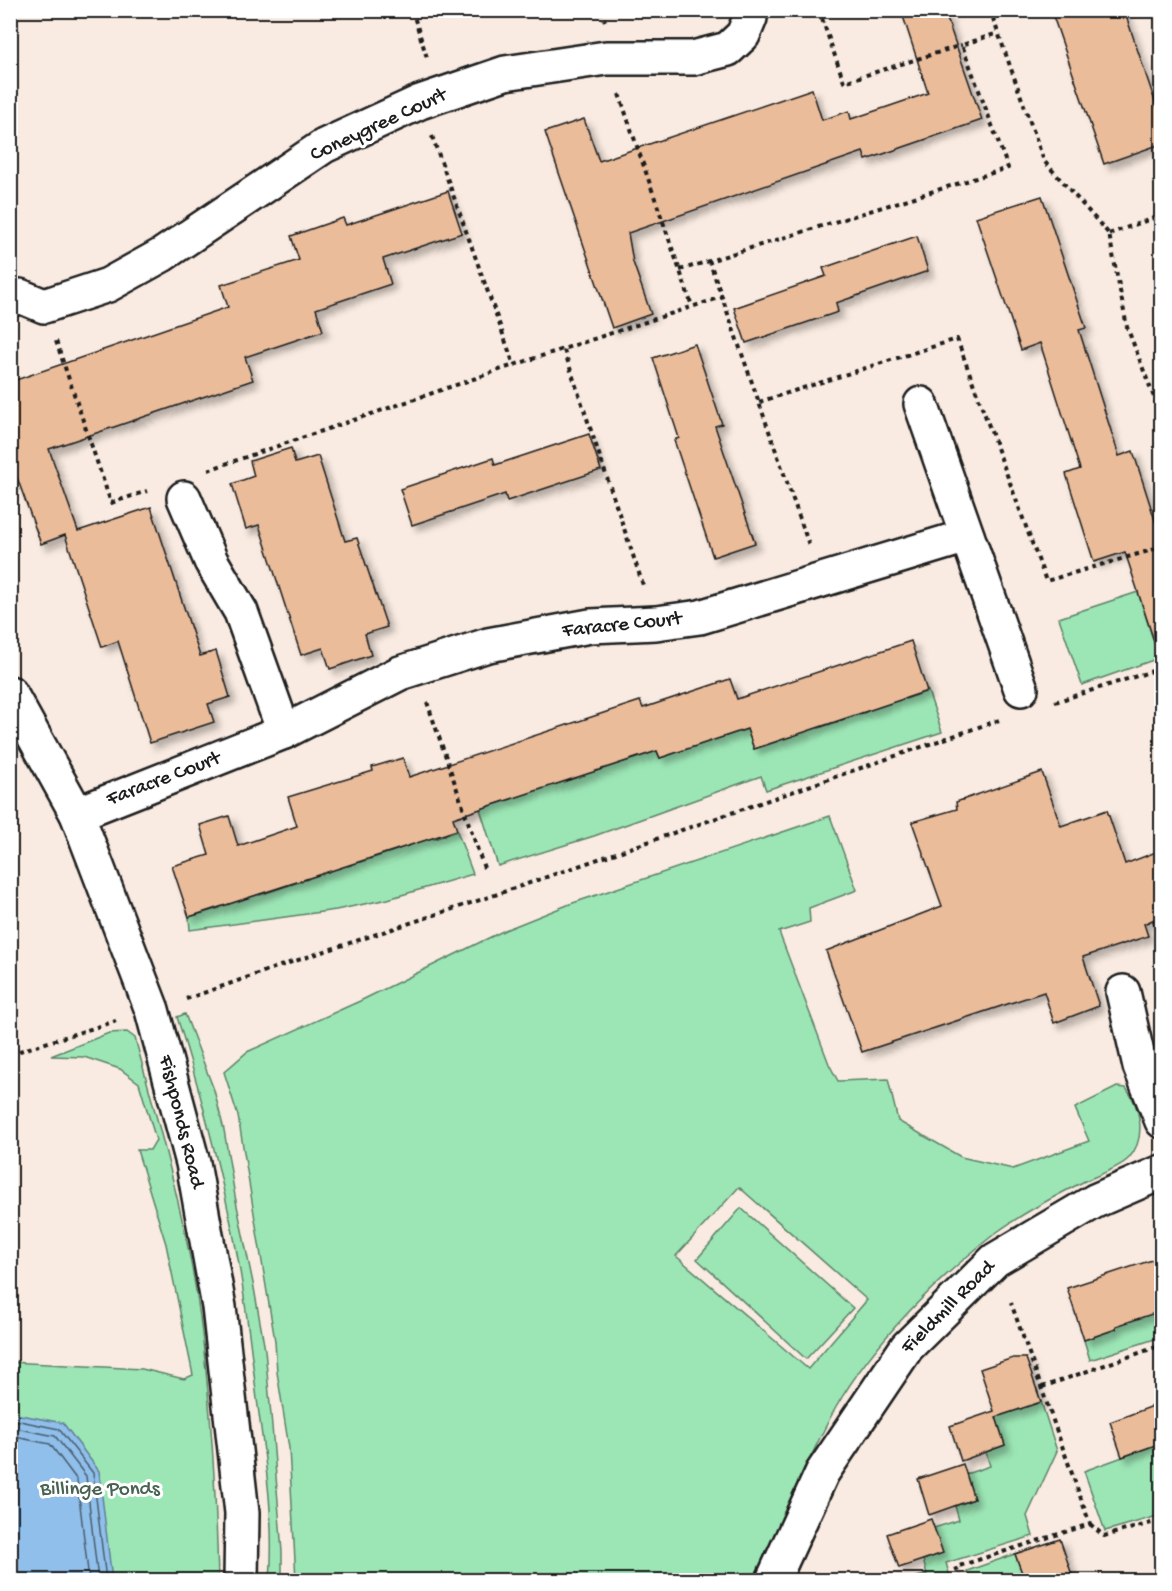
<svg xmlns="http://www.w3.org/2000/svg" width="1172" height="1591" font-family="'Gochi Hand',sans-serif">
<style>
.green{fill:#9ce6b5;stroke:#5c8168;stroke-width:1.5;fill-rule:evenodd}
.water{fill:#8fbfea;stroke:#617e98;stroke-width:1.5}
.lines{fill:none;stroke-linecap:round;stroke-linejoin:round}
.shore{stroke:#4a5d6e;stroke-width:1.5}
.building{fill:#eabc9a;stroke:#1c1c1c;stroke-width:1.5;filter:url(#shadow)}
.minor-casing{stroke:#1c1c1c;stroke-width:38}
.path{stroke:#1c1c1c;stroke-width:4;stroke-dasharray:4.5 4.5;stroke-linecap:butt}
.minor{stroke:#fff;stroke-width:33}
.labels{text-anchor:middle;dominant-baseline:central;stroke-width:6;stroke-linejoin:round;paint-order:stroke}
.street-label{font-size:21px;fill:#1c1c1c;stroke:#fff}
.park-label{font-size:21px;fill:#496352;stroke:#fff}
</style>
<defs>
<filter id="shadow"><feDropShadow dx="5.5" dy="5.5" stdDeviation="3" flood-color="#0004"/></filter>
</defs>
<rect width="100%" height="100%" fill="#f9ebe1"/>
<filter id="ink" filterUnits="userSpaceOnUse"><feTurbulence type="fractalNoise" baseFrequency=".0167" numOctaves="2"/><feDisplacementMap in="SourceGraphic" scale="12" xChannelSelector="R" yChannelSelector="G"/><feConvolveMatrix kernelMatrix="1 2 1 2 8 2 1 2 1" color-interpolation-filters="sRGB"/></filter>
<g filter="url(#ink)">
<g class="green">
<path d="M1138,592l21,66 -77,27 -23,-67z"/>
<path d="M900,682l6,17 22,-8 14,41 -176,58 -5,-14 -167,60 -96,30 -18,-57 177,-58 3,7 23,-8 35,-30 5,17 24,-8 7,20 24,-8 -5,-16 40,-14 6,17 47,-16z"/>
<path d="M830,816l27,74 -48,18 1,14 -31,10 50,132 9,17 50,-2 10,42 63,36 52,12 76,-28 -14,-33 42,-21 9,1c15,20 21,51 2,71 -9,9 -32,17 -45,23 -28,14 -60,31 -86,50 -60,47 -124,110 -162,177 -28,50 -49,105 -73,156l-11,15h-455l-7,-132 -12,-76 -2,-31 -37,-225 -14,-44 23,-20 113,-51 145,-71 65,-26zM739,1187l128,113 -59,69 -132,-113z"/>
<path d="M428,823l6,16 23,-8 16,43 -85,25 -52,11 -146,20 -1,-13 31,-9 -5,-17 39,-12 6,16 48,-16 -4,-16 38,-13 6,16 49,-16z"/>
<path d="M185,1014l29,76 10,40 11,66 19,92 11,62 7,76 10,126v28h-12c5,-60 -5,-121 -13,-181 -7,-57 -13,-114 -25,-171 -15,-71 -33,-142 -55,-211z"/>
<path d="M127,1032l8,6c25,92 52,185 65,279 11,87 16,176 18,263h-207l-1,-218 132,7 42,10 9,-4 -27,-131 -29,-94h13l6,-10 -17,-57 -19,-14 -36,-12 -33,-1 58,-23z"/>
<path d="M741,1208l112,100 -47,51 -109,-100z"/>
<path d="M1161,1311v26l-71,23 -6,-20 32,-11 -5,-16z"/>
<path d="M1037,1389l20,62 -30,65 6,20 -87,27 5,17h-45l21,-6 -4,-14 19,-7 -8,-25 25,-8 -4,-14 19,-7 -8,-25 24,-8 -4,-14 19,-7 -9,-28 25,-8 -4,-13z"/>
<path d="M1161,1443v72l-56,16 -21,-60z"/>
<path d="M1015,1554l10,26h-55l-3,-9z"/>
</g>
<path class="water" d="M10,1413l53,10 36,48 13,109h-101z"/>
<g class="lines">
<g class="shore">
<path d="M10,1419l49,10 34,44 13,107"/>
<path d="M10,1427l45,9 31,40 12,104"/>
<path d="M10,1436l40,8 27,36 12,100"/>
</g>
</g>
<g class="building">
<path d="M901,10h43l38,110 -116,40 -3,-8 -235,81 5,29 18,52 -39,14 -67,-196 39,-13 15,42 213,-72 10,31 27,-9 2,8 39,-13 38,-13z"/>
<path d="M1051,10h73l37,109v25l-57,20z"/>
<path d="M448,191l14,42 -79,26 8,25 -75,25 7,22 -78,26 8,23 -204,69 29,82 73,-24 49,149 16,-5 14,46 -22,7 6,18 -64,21 -32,-102 -16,6 -37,-112 -24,9 -31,-86v-76l218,-75 -7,-22 78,-25 -8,-24 52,-18 3,7z"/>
<path d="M1042,196l44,132 -7,2 40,126 14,-5 28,88v104l-6,1 -30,-92 -31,10 -28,-88 14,-5 -40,-126 -19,7 -45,-133z"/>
<path d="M917,236l11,35 -92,32 2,9 -92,31 -12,-35 92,-32 -3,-8z"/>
<path d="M695,344l27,80 -7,2 40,117 -42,14 -39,-117 5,-2 -26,-80z"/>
<path d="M589,434l12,36 -94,31 -2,-7 -93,31 -12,-36 93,-31 2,7z"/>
<path d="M291,448l4,15 23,-7 27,85 12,-3 30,89 -22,7 6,21 -41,14 -7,-21 -22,7 -42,-130 -13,4 -14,-45 22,-8 -4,-15z"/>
<path d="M911,641l16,50 -173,58 -7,-20 -87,29 -3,-7 -204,67 4,12 -268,87 -17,-51 37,-11 -9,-30 29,-9 9,30 59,-20 -9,-29 85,-26 -1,-4 31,-9 6,19 231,-76 3,7 87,-29 7,20z"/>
<path d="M1042,772l19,54 46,-16 18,54 36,-14v66l-17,8 4,12 -65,21 16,49 -45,17 -10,-31 -182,60 -36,-101 116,-45 -30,-84 45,-13 -1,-7z"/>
<path d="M1161,1257v54l-45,15v3l-32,11 -17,-52z"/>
<path d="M1013,1358h13l15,44 -45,15 9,28 -44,16 -11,-35 44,-15 -14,-42z"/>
<path d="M1161,1403v40l-39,14 -12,-35z"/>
<path d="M963,1464l11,35 -45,16 -11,-36z"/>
<path d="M931,1519l12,34 -44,15 -12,-34z"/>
<path d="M1060,1539l14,42h-49l-10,-27z"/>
</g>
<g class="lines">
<defs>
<g id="minor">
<path d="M10,300l10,-4 24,10 64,-21 54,-30 162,-109 96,-44 85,-29 101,-15h87l35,-9 15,-14 7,-17v-8"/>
<path d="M921,404l100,285"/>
<path d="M184,498l27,63 30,51 43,120"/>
<path d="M10,693l67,121 75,196 41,153 26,144 23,206 -1,67"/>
<path d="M77,814l207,-82 116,-59 88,-28 102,-19 66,-3 44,-6 267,-81"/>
<path d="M1123,992l17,74 22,55"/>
<path d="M773,1580l49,-107 85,-126 88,-87 100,-59 67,-29"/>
</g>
</defs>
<use href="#minor" class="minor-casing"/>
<g class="path">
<path d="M412,10l16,51"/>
<path d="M601,10l4,11"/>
<path d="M819,10l25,72 118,-37"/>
<path d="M990,10l54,151 65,73 18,93 35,91"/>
<path d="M619,94l73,212"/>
<path d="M432,136l82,229"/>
<path d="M1109,234l53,-19"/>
<path d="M709,260l100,285"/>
<path d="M680,270l328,-102 -46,-123 36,-12"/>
<path d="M56,341l55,162 36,-12"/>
<path d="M564,350l79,235"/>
<path d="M759,402l198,-63 89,242 116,-34"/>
<path d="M208,470l306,-105 208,-68"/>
<path d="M427,702l58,169"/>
<path d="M1055,702l107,-34"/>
<path d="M1154,920l6,17 2,-1"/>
<path d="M186,999l94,-33 209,-69 513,-178"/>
<path d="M10,1054l106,-33"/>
<path d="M1042,1387l120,-42"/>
<path d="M1090,1524l14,12 58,-16"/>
<path d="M961,1580l-5,-13 134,-43 -79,-221"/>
</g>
<use href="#minor" class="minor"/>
</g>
</g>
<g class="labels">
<g class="street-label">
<text transform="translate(379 126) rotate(-25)">Coneygree Court</text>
<text transform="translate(622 626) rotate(-6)">Faracre Court</text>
<text transform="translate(164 780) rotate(-21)">Faracre Court</text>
<text transform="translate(180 1122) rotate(76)">Fishponds Road</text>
<text transform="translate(949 1308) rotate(-45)">Fieldmill Road</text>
</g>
<g class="park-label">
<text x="100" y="1490">Billinge Ponds</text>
</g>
</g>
<rect width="1172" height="1591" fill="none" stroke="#fff" stroke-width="36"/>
<rect x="18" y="18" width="1136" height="1555" fill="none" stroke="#1c1c1c" stroke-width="2" filter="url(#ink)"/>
</svg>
